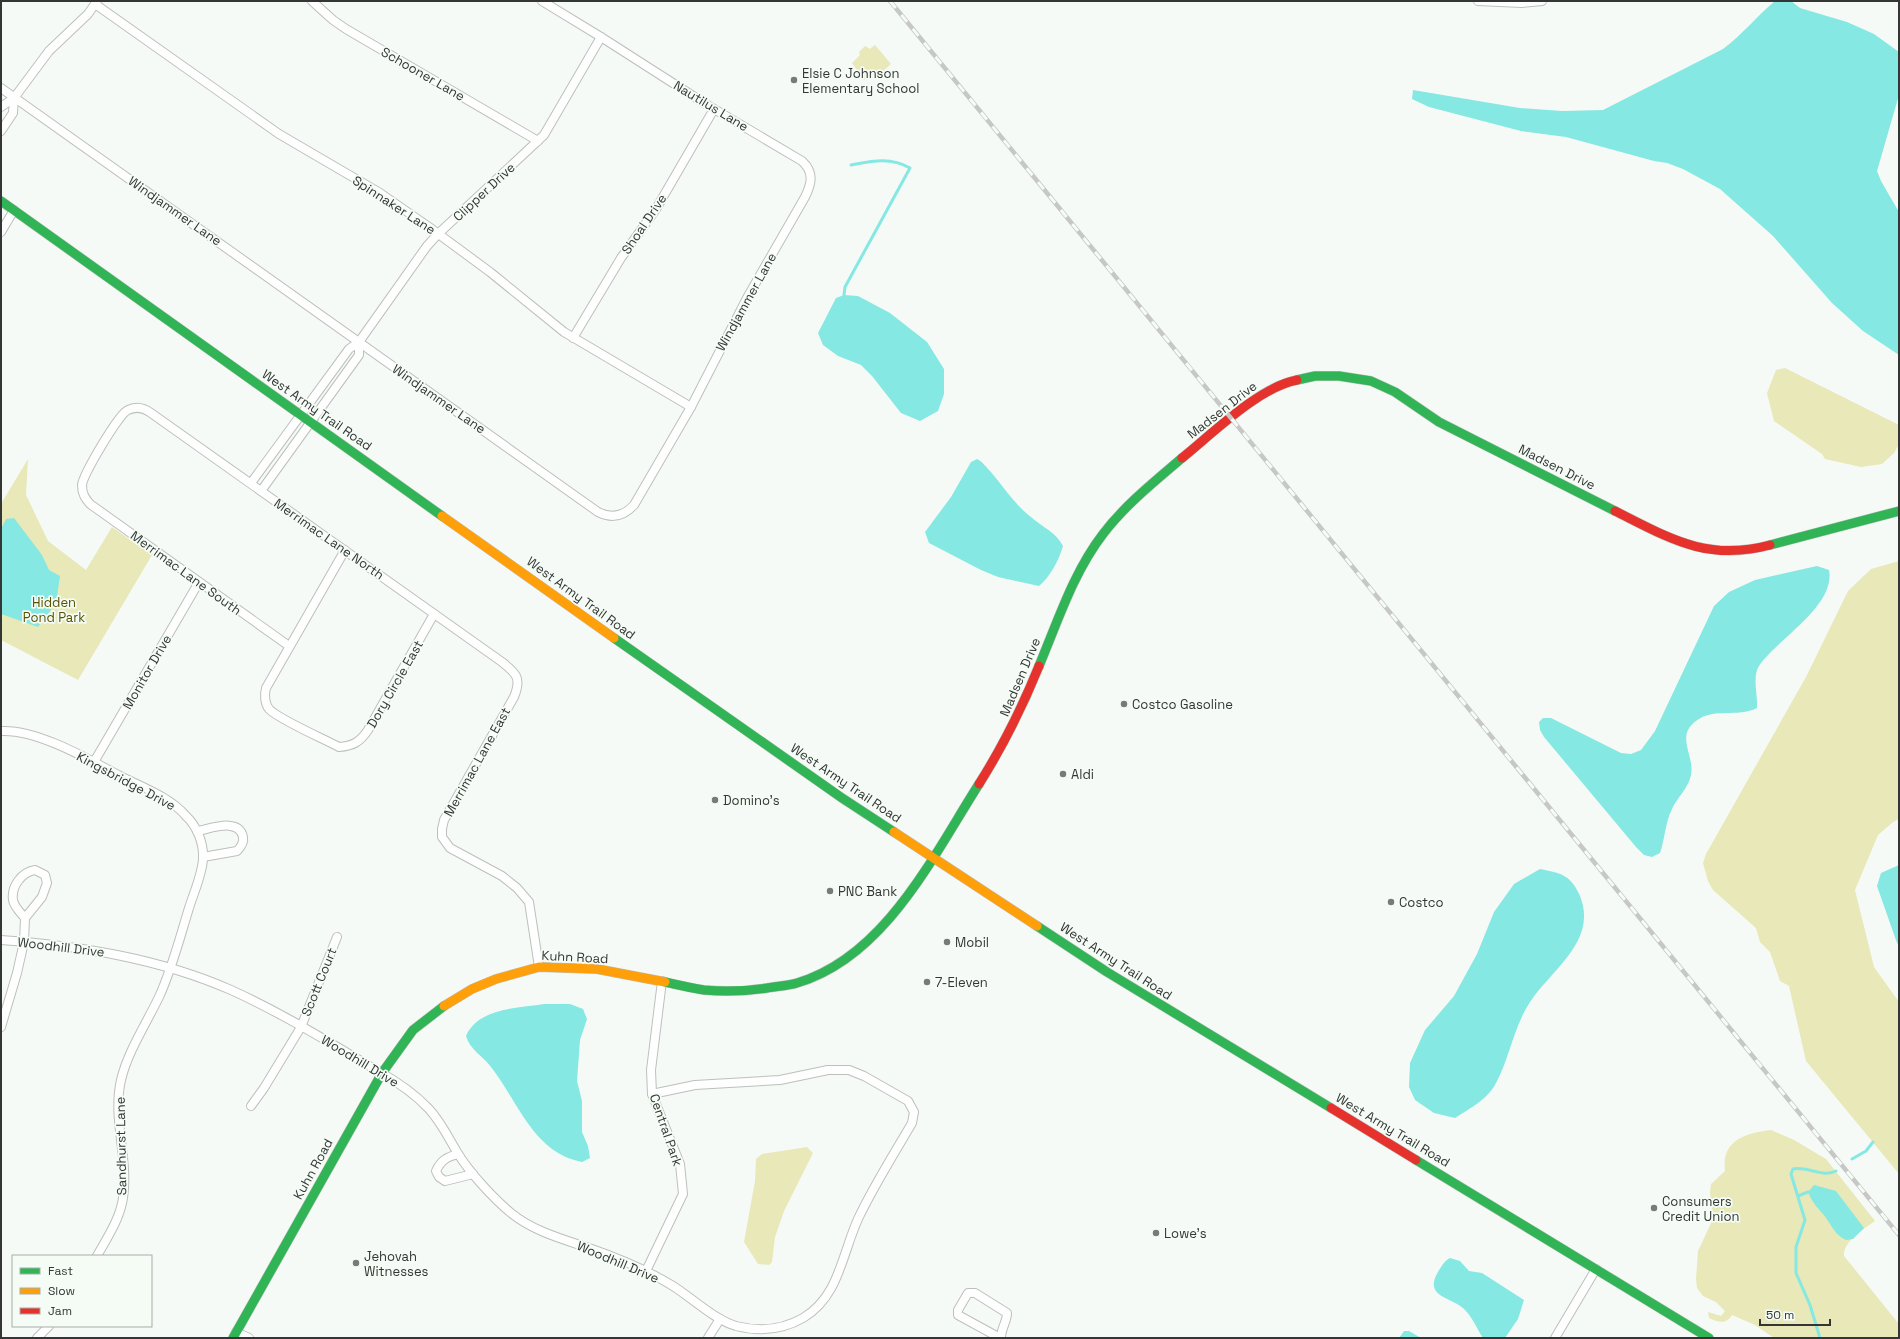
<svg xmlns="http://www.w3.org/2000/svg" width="1900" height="1339" font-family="'Space Grotesk',sans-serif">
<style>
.green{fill:#e8e8b8}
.water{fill:#85e8e2}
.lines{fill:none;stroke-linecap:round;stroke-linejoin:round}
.stream{stroke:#85e8e2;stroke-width:3}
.street-casing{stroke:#bcc0bd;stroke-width:10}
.fast-casing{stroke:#bcc0bd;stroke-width:10}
.slow-casing{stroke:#bcc0bd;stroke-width:10}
.jam-casing{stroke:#bcc0bd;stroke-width:10}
.street{stroke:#fefefe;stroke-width:8}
.fast{stroke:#30b455;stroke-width:9}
.slow{stroke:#ff9f0a;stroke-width:9}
.jam{stroke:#e5322d;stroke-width:9}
.rail-casing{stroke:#c6c7c6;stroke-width:4.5}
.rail{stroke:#f4fcf5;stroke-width:3;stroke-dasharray:9;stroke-linecap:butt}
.poi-dot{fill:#777b78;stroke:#f4fcf5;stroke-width:1.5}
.labels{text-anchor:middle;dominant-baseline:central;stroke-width:3.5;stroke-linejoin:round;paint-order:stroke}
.poi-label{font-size:13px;fill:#333634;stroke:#f4fcf5;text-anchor:start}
.street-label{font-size:13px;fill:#333634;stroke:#f4fcf5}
.park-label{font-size:13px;fill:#575305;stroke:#f4fcf5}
</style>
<rect width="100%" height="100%" fill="#f6faf6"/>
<g class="green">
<path d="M875,45l16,19 -10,9 -4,-3 -13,10 -12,-17 8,-8 -1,-3 6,-6 5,3z"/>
<path d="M1785,368l114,57v19l-5,9 -12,11 -21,3 -36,-8 -3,-5 -48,-33 -7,-28 9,-23z"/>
<path d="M28,459l-2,36 22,46 38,29 26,-43 40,28 -74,125 -77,-40v-136z"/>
<path d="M1899,561v258l-6,3 -15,13 -23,55 19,77 25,35v172l-93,-113 -17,-75 -9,-5 -10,-29 -10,-10 -4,-14 -43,-38 -5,-9 -5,-18 3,-9 100,-177 42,-86 23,-22z"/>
<path d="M1771,1130l23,10 32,19 49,62c-11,8 -32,20 -31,35l55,68v14h-125l-19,-13 -23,-10c-6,10 -14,7 -23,3l-1,-6 13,4 4,-5 -9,-9 -13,-6 -6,-8 -1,-9 2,-28 15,-32 -3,-26 1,-9 14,-13c-4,-31 21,-38 46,-41z"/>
<path d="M807,1147l6,6 -29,58 -9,26 -3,25 -3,3 -11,-1 -14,-22 11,-61 1,-22 6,-5z"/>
</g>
<g class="water">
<path d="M1775,1h16l9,7 47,14 27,12 25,18v43l-22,76 4,10 18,31v143l-36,-24 -31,-28 -59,-67 -53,-47 -37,-20 -16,-6 -13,-2 -88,-24 -45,-6 -92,-24 -17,-8 1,-9 107,18 42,3 41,-1 120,-61c19,-14 34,-33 52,-48z"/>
<path d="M844,295l14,1 32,17 37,29 17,27v25l-6,17 -18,10 -19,-8 -29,-37 -11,-11 -23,-9 -15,-11 -5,-12 18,-35z"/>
<path d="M977,459c6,3 9,8 13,12 13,15 25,34 41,46 11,10 25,15 32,29 -4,14 -13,31 -24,40l-41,-9 -17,-7 -52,-27 -4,-11 26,-35 20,-35z"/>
<path d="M14,518l28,37 7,15 11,6 -4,27 -18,24 -37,-13v-85l5,-10z"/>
<path d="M1817,566l12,4c7,36 -52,69 -70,96 -7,11 -1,29 -2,42 -20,10 -43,-1 -61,13 -21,15 -1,35 -5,54 -2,12 -14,23 -19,34 -7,14 -7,30 -12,44l-8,4 -8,-2 -8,-8 -92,-110 -4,-7 -1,-8 4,-4h8l70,35 10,1 10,-4 14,-19 59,-125 15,-14 26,-12z"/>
<path d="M1899,865v80l-2,-2 -20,-57 4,-13z"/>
<path d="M1540,869c21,4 31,6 40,27 19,47 -33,76 -53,111 -14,24 -18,52 -31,76 -8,16 -27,26 -41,35l-21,-5 -19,-13 -6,-13 1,-24 15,-33 29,-34 23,-42 17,-42 20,-28z"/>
<path d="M544,1004h26l13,5 4,10 -7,21 -3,41 5,20v31l6,14 2,12 -8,4c-49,-9 -64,-61 -91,-95 -8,-11 -21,-17 -25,-31 12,-28 52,-28 78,-32z"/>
<path d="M1814,1185l22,6 28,37 -11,11 -7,1c-12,-5 -15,-17 -23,-26 -7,-8 -11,-12 -15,-22z"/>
<path d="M1450,1258l10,3 9,10 13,2 42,27 -6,19 -13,19h-22c-6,-9 -11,-22 -19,-29 -12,-12 -41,-12 -26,-37 3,-5 6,-11 12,-14z"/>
<path d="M1404,1331h5l12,7h-22z"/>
</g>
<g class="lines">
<g class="stream">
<path d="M844,295l1,-8 65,-119c-20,-11 -37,-7 -59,-3"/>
<path d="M1852,1159l14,-8 7,-9"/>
<path d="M1798,1196l10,-4"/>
<path d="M1820,1338l-10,-33 -14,-32v-26l9,-27 -14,-46 2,-5c15,-3 29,9 43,2"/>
</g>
<defs>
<g id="street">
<path d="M312,1l21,19 13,9 192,112"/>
<path d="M1478,1l44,2 20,-2"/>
<path d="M95,4l184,130 101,59 49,34 61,45 74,60 127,75"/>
<path d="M1,88l597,424c14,7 26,4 36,-7l57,-98 56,-109 58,-101c7,-14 9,-25 -3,-36l-98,-58 -103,-66 -59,-36"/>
<path d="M1,107l13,-9 35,-47 39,-37 9,-13"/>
<path d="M1,131l12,-18 1,-15"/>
<path d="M1,232l13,-22"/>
<path d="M573,338l48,-80 35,-49 58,-100"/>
<path d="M251,483l98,-134 10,-7 68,-96 11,-12 106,-99 57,-98"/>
<path d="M261,491l98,-136v-13"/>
<path d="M345,550l-79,138c-2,7 -1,16 3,21 9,10 55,30 70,38 14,-1 21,-5 29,-17l66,-116"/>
<path d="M289,646l-199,-142c-5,-6 -8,-10 -8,-19 1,-10 37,-72 46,-75 8,-4 16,-2 23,3l351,249c14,11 20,16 12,35l-70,123 -2,9v8l8,11 52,28 15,12 12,14 10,65"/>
<path d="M1,731c36,-2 87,28 119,45 22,11 50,21 66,40 11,10 18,28 17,43 -1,16 -9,33 -14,49 -9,29 -17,61 -30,89 -13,27 -31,54 -38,83 -9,39 8,79 2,118 -3,21 -16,40 -26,58"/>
<path d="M94,762l105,-180"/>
<path d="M197,831c13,-2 42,-14 46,6 1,5 -2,10 -6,14l-34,6"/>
<path d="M1,940c79,6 157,18 230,50 51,23 99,53 147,81 18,10 37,23 51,38 12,13 19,28 28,43 12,20 36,46 54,61 22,18 51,26 78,35 29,10 58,22 84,38 19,12 42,34 63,40 24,6 46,4 67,-8 36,-21 39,-64 55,-99 15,-32 36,-65 54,-96l2,-11 -6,-11 -44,-25 -15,-6h-21l-48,10 -85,5 -43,9"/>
<path d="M1,1027l16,-54 7,-31 1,-24 17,-21 5,-14 -2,-8 -10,-5c-13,2 -24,16 -22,30 1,7 8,13 12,18"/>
<path d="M251,1106l13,-18 37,-61 36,-90"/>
<path d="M458,1154c-11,3 -17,6 -22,17l3,6 6,4 28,-7"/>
<path d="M646,1271l37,-77 -3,-30 -28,-70 -1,-24 11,-89"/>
<path d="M236,1332l13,6"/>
<path d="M37,1338l12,-12"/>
<path d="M708,1338l12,-19"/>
<path d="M1000,1338l-42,-23v-5l10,-17h7l32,20c0,9 -6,15 -6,25"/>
<path d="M1555,1338l41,-69"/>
</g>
<g id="fast">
<path d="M1,201l441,315"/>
<path d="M1297,380l18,-4h24l32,5 24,11 44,30 176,89"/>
<path d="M1770,545l129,-34"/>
<path d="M614,638l228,160 52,34"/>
<path d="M1039,666c19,-45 34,-93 64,-132 22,-29 51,-52 79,-76"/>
<path d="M1037,926l70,46 224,136"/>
<path d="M665,982c13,3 26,6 39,8 20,2 43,1 63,-2 10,-2 21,-2 30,-5 88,-26 136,-127 182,-199"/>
<path d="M1416,1160l293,178"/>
<path d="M233,1338l149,-265 31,-43 31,-24"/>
</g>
<g id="slow">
<path d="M442,516l172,122"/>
<path d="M894,832l143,94"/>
<path d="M444,1006l28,-17 24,-10 43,-12 58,2 68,13"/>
</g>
<g id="jam">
<path d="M1182,458c30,-24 77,-71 115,-78"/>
<path d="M1615,511c54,27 92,51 155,34"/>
<path d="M979,784c24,-38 43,-76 60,-118"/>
<path d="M1331,1108l85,52"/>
</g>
</defs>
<use href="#street" class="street-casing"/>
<use href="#fast" class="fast-casing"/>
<use href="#slow" class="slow-casing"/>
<use href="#jam" class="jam-casing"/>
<use href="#street" class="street"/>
<use href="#fast" class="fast"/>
<use href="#slow" class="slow"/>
<use href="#jam" class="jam"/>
<defs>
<path id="rail" d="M890,1l1009,1234"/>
</defs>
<use href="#rail" class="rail-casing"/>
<use href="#rail" class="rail"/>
</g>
<g class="poi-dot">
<circle cx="794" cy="80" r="4"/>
<circle cx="1124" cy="704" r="4"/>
<circle cx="1063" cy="774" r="4"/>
<circle cx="715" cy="800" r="4"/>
<circle cx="830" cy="891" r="4"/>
<circle cx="1391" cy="902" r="4"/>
<circle cx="947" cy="942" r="4"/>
<circle cx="927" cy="982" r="4"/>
<circle cx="1654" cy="1208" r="4"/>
<circle cx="1156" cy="1233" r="4"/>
<circle cx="356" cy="1263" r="4"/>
</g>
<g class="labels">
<g class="poi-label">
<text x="802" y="73">Elsie C Johnson<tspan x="802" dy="15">Elementary School</tspan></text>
<text x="1132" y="704">Costco Gasoline</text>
<text x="1071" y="774">Aldi</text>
<text x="723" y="800">Domino's</text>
<text x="838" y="891">PNC Bank</text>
<text x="1399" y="902">Costco</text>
<text x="955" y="942">Mobil</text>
<text x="935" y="982">7-Eleven</text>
<text x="1662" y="1201">Consumers<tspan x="1662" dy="15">Credit Union</tspan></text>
<text x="1164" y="1233">Lowe's</text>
<text x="364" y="1256">Jehovah<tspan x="364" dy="15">Witnesses</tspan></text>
</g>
<g class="street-label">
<text transform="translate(423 74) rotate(30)">Schooner Lane</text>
<text transform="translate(711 106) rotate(31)">Nautilus Lane</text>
<text transform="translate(484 192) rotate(-43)">Clipper Drive</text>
<text transform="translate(394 205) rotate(33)">Spinnaker Lane</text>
<text transform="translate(175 211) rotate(35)">Windjammer Lane</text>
<text transform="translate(644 224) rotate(-56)">Shoal Drive</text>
<text transform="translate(746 302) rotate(-61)">Windjammer Lane</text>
<text transform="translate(439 399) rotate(35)">Windjammer Lane</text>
<text transform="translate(317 410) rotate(35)">West Army Trail Road</text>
<text transform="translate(1222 410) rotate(-38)">Madsen Drive</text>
<text transform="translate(1557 467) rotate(27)">Madsen Drive</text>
<text transform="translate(329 539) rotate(35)">Merrimac Lane North</text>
<text transform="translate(186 573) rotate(36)">Merrimac Lane South</text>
<text transform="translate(581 598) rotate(36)">West Army Trail Road</text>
<text transform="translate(147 672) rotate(-60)">Monitor Drive</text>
<text transform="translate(1020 677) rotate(-67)">Madsen Drive</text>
<text transform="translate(395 684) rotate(-60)">Dory Circle East</text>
<text transform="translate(477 762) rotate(-61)">Merrimac Lane East</text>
<text transform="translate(126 781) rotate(28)">Kingsbridge Drive</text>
<text transform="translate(846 783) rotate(34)">West Army Trail Road</text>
<text transform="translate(61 947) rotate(7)">Woodhill Drive</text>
<text transform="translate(575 957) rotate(3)">Kuhn Road</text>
<text transform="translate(1116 961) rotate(33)">West Army Trail Road</text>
<text transform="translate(319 982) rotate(-68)">Scott Court</text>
<text transform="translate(360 1061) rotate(31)">Woodhill Drive</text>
<text transform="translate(666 1130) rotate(71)">Central Park</text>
<text transform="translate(1393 1130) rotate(31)">West Army Trail Road</text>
<text transform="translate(121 1146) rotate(-91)">Sandhurst Lane</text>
<text transform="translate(313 1169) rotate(-61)">Kuhn Road</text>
<text transform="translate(618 1262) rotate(23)">Woodhill Drive</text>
</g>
<g class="park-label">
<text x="54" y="602">Hidden<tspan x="54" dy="15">Pond Park</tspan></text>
</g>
</g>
<rect width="1900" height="1339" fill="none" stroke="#333634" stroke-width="4"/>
<rect x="12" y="1255" width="140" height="72" fill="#f4fcf5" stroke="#a7ada8"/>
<rect x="20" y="1268" width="20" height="6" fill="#30b455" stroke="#a7ada8"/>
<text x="48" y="1275" font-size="12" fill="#333634">Fast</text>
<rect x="20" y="1288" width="20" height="6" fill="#ff9f0a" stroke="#a7ada8"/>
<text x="48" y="1295" font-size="12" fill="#333634">Slow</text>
<rect x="20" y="1308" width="20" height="6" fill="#e5322d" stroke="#a7ada8"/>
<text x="48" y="1315" font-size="12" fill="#333634">Jam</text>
<path d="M1760 1319v6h70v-6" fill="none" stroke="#333634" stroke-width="2"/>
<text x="1766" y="1319" font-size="12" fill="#333634" stroke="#f4fcf5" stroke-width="3" paint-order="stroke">50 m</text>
</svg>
